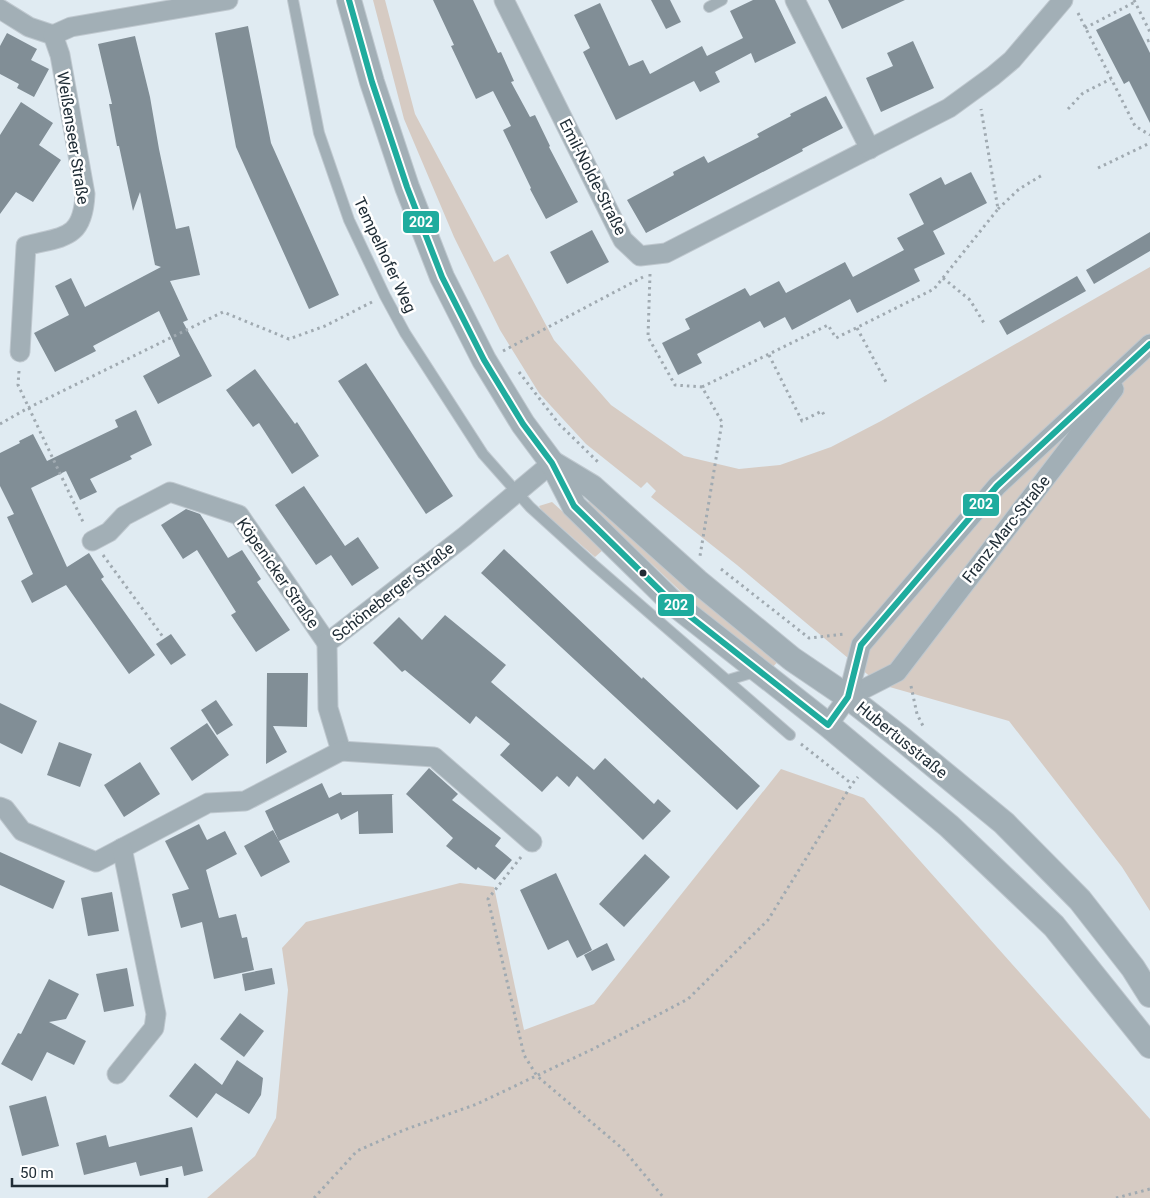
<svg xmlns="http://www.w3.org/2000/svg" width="1150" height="1198" font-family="Roboto,sans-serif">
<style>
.green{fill:#d6cbc3}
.building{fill:#818e96}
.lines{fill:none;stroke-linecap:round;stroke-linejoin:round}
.service-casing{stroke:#bfc8cf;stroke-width:12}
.minor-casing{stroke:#bfc8cf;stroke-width:21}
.tertiary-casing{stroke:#bfc8cf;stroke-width:26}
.path{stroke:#a0aab1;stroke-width:3;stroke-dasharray:2.5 4;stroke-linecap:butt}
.service{stroke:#a2afb6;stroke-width:10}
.minor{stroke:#a2afb6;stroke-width:19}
.tertiary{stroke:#a2afb6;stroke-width:24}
.bus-1-casing{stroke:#fff;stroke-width:10}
.bus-1{stroke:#1fac9e;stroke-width:6}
.bus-dot{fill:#202d36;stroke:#fff;stroke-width:2}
.labels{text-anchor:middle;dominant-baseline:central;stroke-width:5;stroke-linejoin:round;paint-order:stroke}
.street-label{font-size:16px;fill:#202d36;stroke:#fff}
.line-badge{stroke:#fff;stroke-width:2}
.badge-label{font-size:14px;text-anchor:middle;font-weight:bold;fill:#fff}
</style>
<rect width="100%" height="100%" fill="#e0ebf2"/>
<g class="green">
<path d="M373,0h12l30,114 79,148 14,-8 46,86 57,65 73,51 55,13 41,-4 51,-18 50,-26 269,-154v644l-28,-44 -113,-146 -130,-37 -142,-119 -86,-68 5,-6 -9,-9 -6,6 -55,-44 -47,-51 -39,-63 -46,-93 -50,-118z"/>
<path d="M590,500l192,157 -11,12 -59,-48 -90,-85 -25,-17 -14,-12z"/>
<path d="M552,502l52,47 -9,8 -53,-46 -3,-5z"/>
<path d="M781,769l83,29 286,321v79h-943l48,-42 21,-38 12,-128 -6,-42 24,-26 154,-39 34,4 30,143 70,-26z"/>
</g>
<g class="building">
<path d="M433,0h40l25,53 3,-1 13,29 -3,1 19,35 5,-2 15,31 -1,1 29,55 -32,17 -16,-30 1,-1 -28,-58 8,-4 -18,-35 -17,8 -25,-53 3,-1z"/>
<path d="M651,0h19l11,22 -15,7z"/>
<path d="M753,0h22l21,43 -41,20 -4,-10 -36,19 5,10 -20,10 -6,-11 -78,39 -33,-68 7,-4 -16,-33 26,-12 29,63 14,-6 7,14 52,-28 5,10 36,-18 -13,-27z"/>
<path d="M828,0h77l-63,29z"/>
<path d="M1130,13l20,40v70l-21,-42 -5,3 -28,-54z"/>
<path d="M248,26l23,117 68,152 -30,14 -73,-162 -21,-114z"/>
<path d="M7,33l30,16 -6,11 18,9 -15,28 -17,-9 2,-4 -19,-10v-28z"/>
<path d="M135,36l15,61 9,52 17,80 13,-3 11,49 -30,6 18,39 -5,2 29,54 -54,28 -15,-28 37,-20 -21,-45 -66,35 3,5 -41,21 -21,-39 35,-18 -14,-29 16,-8 14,29 76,-40 -6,-2 -15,-73 -7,19 -14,-65h-2l-8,-42h3l-14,-60z"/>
<path d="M913,41l21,47 -53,24 -15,-34 27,-12 -6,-13z"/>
<path d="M826,96l17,32 -41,21 1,2 -157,82 -19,-33 47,-25 -1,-3 31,-16 4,7 51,-26 -2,-3 34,-18 -1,-2z"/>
<path d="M21,102l32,21 -14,22 22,15 -28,42 -17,-10 -16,22v-79z"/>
<path d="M971,172l16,31 -54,28 12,23 -31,15 6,12 -63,32 -7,-14 -58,31 -7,-13 -21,11 -4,-7 -63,33 5,9 -24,12 -16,-32 28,-14 -5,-10 60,-31 5,8 29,-15 7,12 59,-31 8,15 51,-27 -7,-12 27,-14 -15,-30 32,-17 4,8z"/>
<path d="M592,230l17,32 -42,22 -17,-32z"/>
<path d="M1150,232v19l-56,33 -8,-14z"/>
<path d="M1077,276l9,15 -79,44 -8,-14z"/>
<path d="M366,363l87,133 -27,18 -88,-133z"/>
<path d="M255,369l40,55 2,-2 22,34 -27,18 -33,-51 -6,4 -27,-37z"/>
<path d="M136,410l16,35 -22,11 2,3 -42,20 7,13 -17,8 -14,-29 -35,17 36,79 22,-14 15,24 -3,2 54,76 -26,19 -63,-89 -34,18 -11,-22 12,-7 -26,-57 7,-3 -14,-28v-33l20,-10 -1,-2 14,-7 14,27 71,-34 -3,-7z"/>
<path d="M304,486l41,60 13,-9 21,31 -27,18 -21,-31 -15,10 -41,-60z"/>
<path d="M186,509l14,5 28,44 14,-8 19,29 -4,3 33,48 -34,22 -25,-37 5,-3 -39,-62 -14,9 -22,-34z"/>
<path d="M504,549l138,130 1,-2 117,109 -23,24 -256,-237z"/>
<path d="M445,615l61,50 -15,17 103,88 11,-12 49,46 4,-5 13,12 -28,29 -66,-64 -8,11 -12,-11 -15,16 -42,-37 10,-11 -34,-28 -6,8 -65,-54 -3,2 -29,-29 26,-26 23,23z"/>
<path d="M171,634l15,21 -15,10 -15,-21z"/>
<path d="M267,673h41l-1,54 -34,-1 14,26 -21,12z"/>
<path d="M216,700l17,25 -16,10 -16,-25z"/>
<path d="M0,703l37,18 -15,33 -22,-11z"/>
<path d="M207,723l22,32 -37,26 -22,-33z"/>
<path d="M59,742l33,12 -12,33 -33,-12z"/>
<path d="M140,762l20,32 -36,23 -20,-32z"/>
<path d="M429,768l29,26 -6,6 49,38 -6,8 17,14 -17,20 -17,-13 -2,3 -30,-24 7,-8 -47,-44z"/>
<path d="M322,783l7,15 12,-6 1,3 52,-1 -2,1 1,38 -34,1 -1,-23 -17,9 -3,-7 -59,28 11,21 -29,15 -17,-31 29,-16 6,11 -14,-30z"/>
<path d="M199,824l8,16 18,-9 12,23 -31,16 13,48 17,-4 6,24 5,-1 7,33 -40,9 -12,-57 -21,6 -9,-34 17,-5 -24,-48z"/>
<path d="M0,852l65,29 -12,28 -53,-24z"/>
<path d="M645,854l25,23 -46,50 -25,-23z"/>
<path d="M556,873l36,77 -15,8 -9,-18 -20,10 -28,-60z"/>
<path d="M112,892l7,39 -31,5 -7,-38z"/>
<path d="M607,943l8,17 -23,11 -8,-16z"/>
<path d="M127,968l7,38 -30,6 -8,-38z"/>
<path d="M272,968l3,16 -30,7 -3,-17z"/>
<path d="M49,979l30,15 -13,25 -17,3 37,19 -12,24 -27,-13 -15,29 -31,-17 17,-31 3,1z"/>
<path d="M240,1013l24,18 -20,26 -24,-18z"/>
<path d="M237,1060l26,18 -2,17 -12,19 -33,-21 -19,25 -28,-22 26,-33 27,22z"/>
<path d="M46,1096l13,50 -37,10 -13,-50z"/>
<path d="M192,1127l11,44 -19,5 -2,-10 -42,10 -4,-14 -52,13 -8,-32 30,-8 3,12z"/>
</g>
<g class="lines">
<defs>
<g id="service">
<path d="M293,0l26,133 30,87 36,76 20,37 78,121 47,53 64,58 196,170"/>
<path d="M709,7l13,-7"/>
<path d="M728,680l30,-9"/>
</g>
<g id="minor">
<path d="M504,0l119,240 17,16 26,-3 283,-145 44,-32 19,-16 51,-60"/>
<path d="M795,0l75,149"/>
<path d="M0,9l29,18 24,8 18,-8 157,-27"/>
<path d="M20,352l6,-106c37,-10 57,-6 59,-52l-25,-139 -7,-20"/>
<path d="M92,541l17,-9 15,-16 46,-24 69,23 88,128"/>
<path d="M848,697l49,-25 217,-283"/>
<path d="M828,725l20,-28 13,-52 136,-159 153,-142"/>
<path d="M341,751l-13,-43 -1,-65 138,-107 87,-73"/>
<path d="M341,751l93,6 98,85"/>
<path d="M0,807l5,2 17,22 74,31 112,-59 37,-2 96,-50"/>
<path d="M117,1074l37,-46 2,-14 -34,-166"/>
</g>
<g id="tertiary">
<path d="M349,0l23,82 35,105 35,90 42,83 39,64 29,39 22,43 99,97 155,122 121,101 105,100 96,120"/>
<path d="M552,463l40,24 105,94 95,78 56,38 54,42 102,84 76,77 53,68 17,27"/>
</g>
</defs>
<use href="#service" class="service-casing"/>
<use href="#minor" class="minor-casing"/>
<use href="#tertiary" class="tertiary-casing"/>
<g class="path">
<path d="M1134,0l16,32"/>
<path d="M1078,13l57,113 15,9"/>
<path d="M1085,28l50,-26"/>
<path d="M1147,41l3,-1"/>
<path d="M1068,109l15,-16 28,-14"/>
<path d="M1098,168l52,-25"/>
<path d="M998,209l21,-20 25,-15"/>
<path d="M650,274l-2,63 27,48 27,2 20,35 -22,134"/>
<path d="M943,278l27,22 14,23"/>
<path d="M857,328l29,54"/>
<path d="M503,351l140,-74"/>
<path d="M769,355l33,66 20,-10 2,4"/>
<path d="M19,371l-1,14 66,139"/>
<path d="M519,372l40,52 40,39"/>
<path d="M702,387l126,-62 8,13 98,-49 64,-80 -17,-100"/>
<path d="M0,424l28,-16 195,-96 66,27 36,-13 47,-24"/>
<path d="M103,555l60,82"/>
<path d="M721,569l88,69 36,-4"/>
<path d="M911,686l6,28 7,14"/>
<path d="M801,744l51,40"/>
<path d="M521,857l-33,42 36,156 13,21 86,73 41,49"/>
<path d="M314,1198l43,-47 47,-21 73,-26 118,-56 93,-49 80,-79 84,-136 6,-7"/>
<path d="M1116,1198l34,-9"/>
</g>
<use href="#service" class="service"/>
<use href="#minor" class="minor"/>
<use href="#tertiary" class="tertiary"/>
<defs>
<path id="bus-1" d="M349,0l23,82 35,105 35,90 42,83 39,64 29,39 22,43 99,97 155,122 20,-28 13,-52 136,-159 153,-142"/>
</defs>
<use href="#bus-1" class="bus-1-casing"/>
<use href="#bus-1" class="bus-1"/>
</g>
<circle class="bus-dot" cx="643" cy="573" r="4.5"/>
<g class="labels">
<g class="street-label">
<text transform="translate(73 138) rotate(81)">Weißenseer Straße</text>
<text transform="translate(593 177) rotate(63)">Emil-Nolde-Straße</text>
<text transform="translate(385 255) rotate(65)">Tempelhofer Weg</text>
<text transform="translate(1006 529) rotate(-52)">Franz-Marc-Straße</text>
<text transform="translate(278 573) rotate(55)">Köpenicker Straße</text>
<text transform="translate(393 592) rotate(-38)">Schöneberger Straße</text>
<text transform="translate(902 740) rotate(39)">Hubertusstraße</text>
</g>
</g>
<g class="line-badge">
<rect x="402" y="210" width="38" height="24" rx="5" fill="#1fac9e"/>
<rect x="962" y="493" width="38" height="24" rx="5" fill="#1fac9e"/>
<rect x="657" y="593" width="38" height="24" rx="5" fill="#1fac9e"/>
</g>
<g class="badge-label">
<text x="421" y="227">202</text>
<text x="981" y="509">202</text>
<text x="676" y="610">202</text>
</g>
<path d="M12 1178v8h155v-8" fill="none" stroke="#202d36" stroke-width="2.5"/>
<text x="20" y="1178" font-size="15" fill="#202d36" stroke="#ffffff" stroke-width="4" paint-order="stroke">50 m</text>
</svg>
